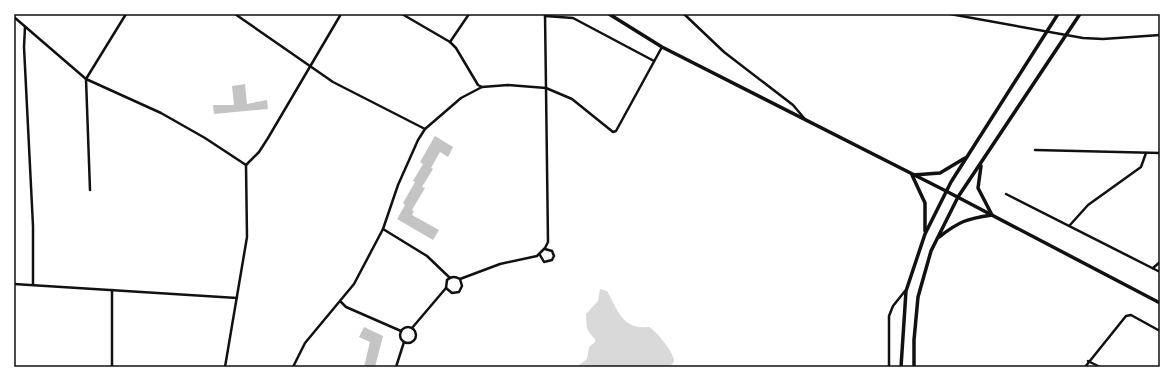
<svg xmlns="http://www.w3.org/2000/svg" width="1174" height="381" font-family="Ubuntu,sans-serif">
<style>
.water{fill:#d9d9d9}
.building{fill:#c4c4c4}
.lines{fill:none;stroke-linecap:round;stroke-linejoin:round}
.minor{stroke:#111;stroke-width:2.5}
.secondary{stroke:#111;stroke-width:3.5}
.neatline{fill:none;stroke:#111;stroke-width:1.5}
</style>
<rect width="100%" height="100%" fill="#fff"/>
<path class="water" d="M600,289l7,2c11,19 15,39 42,36 7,4 24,24 25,33 0,3 -3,5 -5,7h-92l10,-8 2,-12 6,-5v-3c-10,-10 -8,-12 -9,-25l12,-13z"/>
<g class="building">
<path d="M245,84l2,20 20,-4 1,9 -54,5 -1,-9h21l-2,-19z"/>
<path d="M435,136l18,11 -5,10 -8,-5 -9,16 2,1 -11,18 3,1 -13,22 2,1 -2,4 27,15 -6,10 -36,-21 8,-14 -2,-2 12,-21 -2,-1 10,-17 -3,-2z"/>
<path d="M364,327l19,9 -8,31h-11l6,-25 -11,-5z"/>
</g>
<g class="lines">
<g class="minor">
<path d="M235,14l98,68 92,47"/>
<path d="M402,14l48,28 19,-28"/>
<path d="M684,14l40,38 69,53 11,13"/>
<path d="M950,14l133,24 20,1 57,-4"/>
<path d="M545,16l28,2 81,43"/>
<path d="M14,17l72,62 75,34 44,25 41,27"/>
<path d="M25,27l-1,20 9,179v58"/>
<path d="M450,42l6,6 22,37 4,2"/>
<path d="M1035,150l125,3"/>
<path d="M246,165l13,-13 9,-14 73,-124"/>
<path d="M90,190l-4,-111 40,-65"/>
<path d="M1006,194l154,78"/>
<path d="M1070,225l18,-20 53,-38 5,-14"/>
<path d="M383,229l44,27 23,22"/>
<path d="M540,255l4,7 8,-2 2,-4 -2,-5 -7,-2"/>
<path d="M1153,268l7,-6"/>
<path d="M14,284l223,14"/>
<path d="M446,288l6,5 7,-1 3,-6 -2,-7"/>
<path d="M112,290v77"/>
<path d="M341,302l5,5 55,24"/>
<circle cx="408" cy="335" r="8"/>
<path d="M412,328l34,-40 1,-8c4,-4 8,-4 13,-1l40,-15 37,-8 8,-8 3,-6 -2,-154 26,11 41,33 3,-1 46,-84"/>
<path d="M1088,361l12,6"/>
<path d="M225,367l22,-130 -1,-72"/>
<path d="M293,367l12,-24 49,-59 29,-55 15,-44 20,-45 7,-11 36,-31 21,-11 26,-2 38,3 -1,-74"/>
<path d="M396,367l8,-25"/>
<path d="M889,367v-51l4,-10 12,-15"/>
<path d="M1085,367l41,-51 5,-1 29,16"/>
</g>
<g class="secondary">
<path d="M609,14l53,33 284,144 214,112"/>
<path d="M912,175l13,28v28"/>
<path d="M913,175l27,-2 25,-15"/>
<path d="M939,237c21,-16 27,-18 53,-22l-14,-27 3,-22"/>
<path d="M901,367l5,-76 19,-57 26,-52 107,-168"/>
<path d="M914,367v-27l4,-43 13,-46 27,-54 122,-183"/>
</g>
</g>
<rect width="1174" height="381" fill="none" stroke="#ffffff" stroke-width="30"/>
<rect x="15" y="15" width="1144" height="351" class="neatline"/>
</svg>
